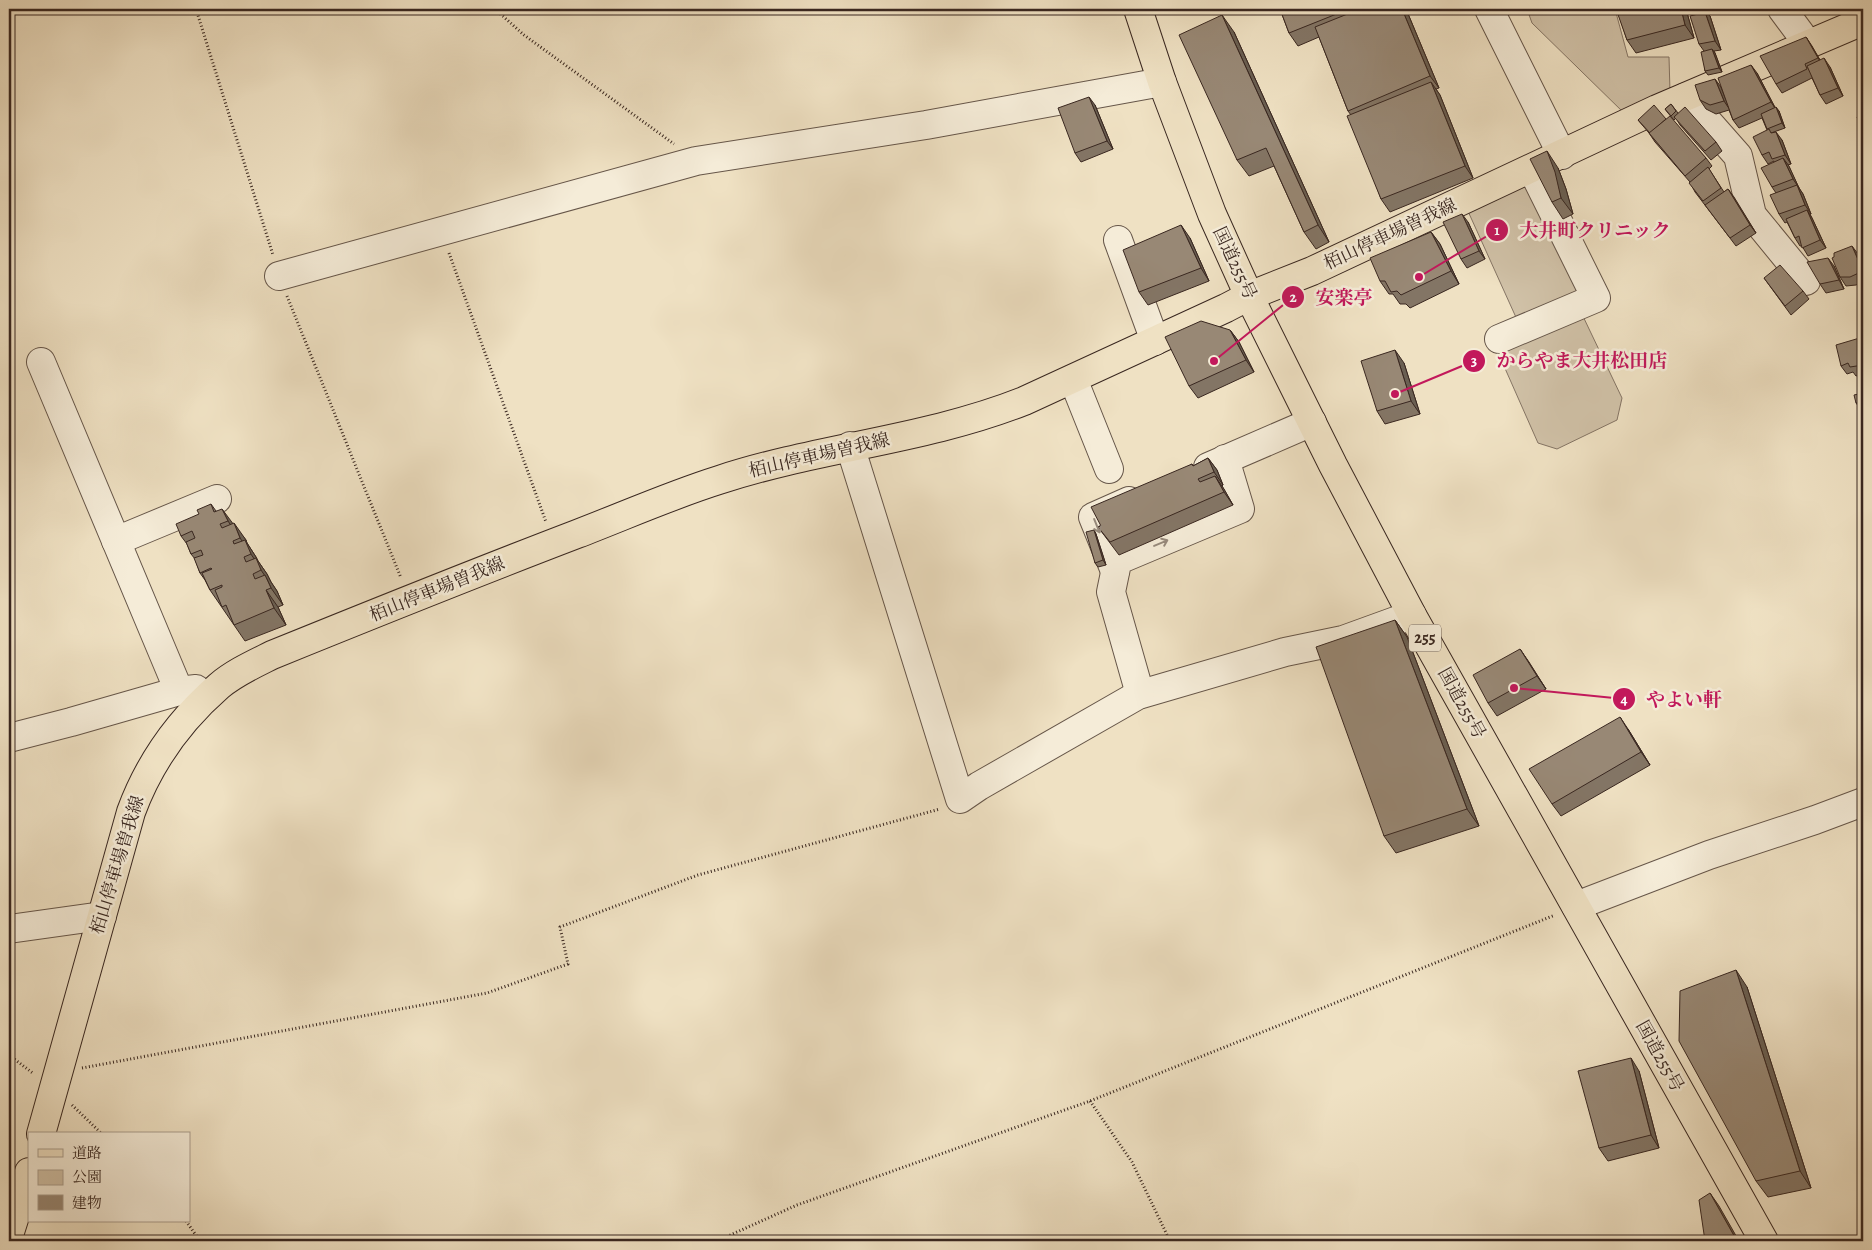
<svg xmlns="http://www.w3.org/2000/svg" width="1872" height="1250" font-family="Alegreya,'Noto Serif JP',serif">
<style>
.green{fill:#d0c1a7;stroke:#847464}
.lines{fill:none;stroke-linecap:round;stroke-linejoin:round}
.minor-casing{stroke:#665649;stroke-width:30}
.major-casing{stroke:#392720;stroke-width:30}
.highway-casing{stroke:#392720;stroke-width:30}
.path{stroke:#392720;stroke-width:3;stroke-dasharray:1 2.5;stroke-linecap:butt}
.minor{stroke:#f5ecd8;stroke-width:28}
.major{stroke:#efe1c3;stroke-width:28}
.highway{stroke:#efe1c3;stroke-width:28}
.wall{fill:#837565;stroke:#392720}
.shaded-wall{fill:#6a5f52;stroke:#392720}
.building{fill:#988875;stroke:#392720}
.oneway{stroke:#978a7c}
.labels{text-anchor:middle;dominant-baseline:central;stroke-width:5;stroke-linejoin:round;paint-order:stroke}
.shield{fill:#f5ecd8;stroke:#716257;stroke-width:1}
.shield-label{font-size:16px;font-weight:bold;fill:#392720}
.street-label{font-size:18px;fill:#392720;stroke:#f5ecd8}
.leader{fill:none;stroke:#c2185b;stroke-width:2}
.callout-dot{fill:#c2185b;stroke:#f5ecd8;stroke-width:2}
.mark-label{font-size:15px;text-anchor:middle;font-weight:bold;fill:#fff}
.callout-label{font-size:19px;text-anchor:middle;font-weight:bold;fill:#c2185b;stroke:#f5ecd8;stroke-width:5;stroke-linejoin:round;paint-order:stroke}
</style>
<rect width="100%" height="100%" fill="#efe1c3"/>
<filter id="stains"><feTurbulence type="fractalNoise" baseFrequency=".004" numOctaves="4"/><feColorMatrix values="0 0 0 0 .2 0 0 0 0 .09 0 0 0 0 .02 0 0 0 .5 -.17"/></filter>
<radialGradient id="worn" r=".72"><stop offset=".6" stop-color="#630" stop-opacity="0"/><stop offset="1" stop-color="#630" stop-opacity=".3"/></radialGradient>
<g class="green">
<path d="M1527,9h88l13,48h41l1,35 -45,22 -93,-91z"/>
<path d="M1530,180l53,115 -64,29 -52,-115z"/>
<path d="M1580,310l42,88 -5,22 -60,29 -19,-6 -42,-95z"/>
</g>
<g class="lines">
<defs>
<g id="minor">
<path d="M1489,9l73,146"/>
<path d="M1782,9l26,35"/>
<path d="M1686,97l52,59 14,59 54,66"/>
<path d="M1118,240l37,101"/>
<path d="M279,276l417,-115 230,-36 236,-43"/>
<path d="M1499,339l97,-41 -64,-129"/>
<path d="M41,362l138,329"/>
<path d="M1073,379l36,90"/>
<path d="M850,446l110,353 19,-13 159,-91 147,-43 58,-12 69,-25"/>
<path d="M1208,467l104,-45"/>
<path d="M116,541l101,-42"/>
<path d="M1115,571l-22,-54 36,-16"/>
<path d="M1140,694l-29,-102 6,-29 4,-4 119,-50 -15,-50"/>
<path d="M9,738l62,-16 108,-31 17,-2"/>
<path d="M1576,906l133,-51 106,-35 48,-18"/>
<path d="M9,929l93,-13"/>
</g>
<g id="major">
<path d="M41,1134l90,-322c18,-49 49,-92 88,-126 15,-13 35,-22 53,-31 101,-41 203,-82 305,-121 47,-18 94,-39 142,-54 100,-33 207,-40 305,-79l202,-93 23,-12 63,-25 345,-162 206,-88"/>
<path d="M9,1235l20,-63"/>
</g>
<path id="highway" d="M1138,9l24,73 50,132 37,82 84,169 79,150 352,626"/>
</defs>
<use href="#minor" class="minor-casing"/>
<use href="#major" class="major-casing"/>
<use href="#highway" class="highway-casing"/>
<g class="path">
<path d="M196,9l77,246"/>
<path d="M495,9l29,26 150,109"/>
<path d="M449,253l97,269"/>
<path d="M287,296l114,282"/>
<path d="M9,1055l25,19"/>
<path d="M82,1068l405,-75 81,-29 -8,-37 138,-52 242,-66"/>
<path d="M1090,1101l42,61 38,79"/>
<path d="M72,1105l30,29"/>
<path d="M186,1221l14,20"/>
<path d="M717,1241l80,-36 293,-104 465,-186"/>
</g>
<use href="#minor" class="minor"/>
<use href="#major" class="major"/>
<use href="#highway" class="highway"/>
</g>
<g class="wall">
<path d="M1280,9h126l33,79 -3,1 4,6 33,83 -83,34 -9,-13 -30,-84 -3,-4 -29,-74 -21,9 -9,-13z"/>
<path d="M1617,9h69l8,29 -58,15 -9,-13z"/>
<path d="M1710,16l11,34 -7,1 1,2 7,19 -14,3 -3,-4 -1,-20 -5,-7z"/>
<path d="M1234,32l95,210 -13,7 -12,-17 -30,-66 -25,10 -12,-16z"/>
<path d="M1806,37l14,23 10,7 13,29 -17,8 -6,-9 -8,-17 -30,15 -6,-9z"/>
<path d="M1757,73l18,35 4,3 6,17 -14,5 11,7 9,24 -3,1 11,23 4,6 8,20h-1l2,4 14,30 -18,8 -6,-10h-2l-5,-8 -8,-16 -2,1 -6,-9 -3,-21 -4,-6 2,-25v-1l-6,3 -6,-9 5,-25 -5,-12 -23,10 -6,-8 -4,-10 -13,4 -10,-5 -6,-9 21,-12z"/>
<path d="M1671,104l7,9 38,29 6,9 -11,9 -31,-35 -4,-7 -2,2 -6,-7 -3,-4z"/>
<path d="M1095,105l18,44 -32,13 -6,-9z"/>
<path d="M1863,113v16l-3,-5z"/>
<path d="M1666,119l40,39 6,8 -3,3 15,23 4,-3 28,44 -20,13 -41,-54 -5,-10 -35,-40 -6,-9 -11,-13z"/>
<path d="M1558,168l8,21 7,25 -10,5 -11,-17z"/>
<path d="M1468,222l17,37 -18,9 -6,-9z"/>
<path d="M1431,232l9,12 19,40 -49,24 -4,-4h-6l-7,-10h-4l-9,-13z"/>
<path d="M1190,238l19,43 -61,24 -9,-13z"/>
<path d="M1858,254l5,12v16l-7,3 -10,1 -6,-9 -6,-20z"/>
<path d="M1834,266l10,23 -18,4 -6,-9z"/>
<path d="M1764,278l39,13 6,8 -18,16z"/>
<path d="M1230,330l9,12 15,30 -56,26 -9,-12z"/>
<path d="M1863,337v37l-7,2 -3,-4 -6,2 -6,-8z"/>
<path d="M1404,363l16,51 -35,10 -8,-13z"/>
<path d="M1863,393v13l-4,1 -3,-4z"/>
<path d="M1208,458l9,12 6,15 -1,1 11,19 -114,50 -21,-28 94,-63 1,2z"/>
<path d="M211,504l5,7 17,13 13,16 1,3 9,14 2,4 9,13 4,8 6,9 6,14 -5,2 8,18 -41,16 -35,-51 -5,-10 -5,-7 -5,-14 -4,-5 -4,-10 -6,-8z"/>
<path d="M1094,530l2,4 10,31 -8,2 -3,-4z"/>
<path d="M1395,620l12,17 72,189 -83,27 -12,-17z"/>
<path d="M1520,649l26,40 -49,27 -9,-13z"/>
<path d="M1628,729l22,36 -89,51 -9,-12z"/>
<path d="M1747,987l64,201 -43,9 -12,-16z"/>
<path d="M1639,1071l20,77 -51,13 -9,-13z"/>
</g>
<g class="shaded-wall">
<path d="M1402,9h4l33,79 -9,-12z"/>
<path d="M1681,9h5l8,29 -9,-13z"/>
<path d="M1704,9l6,7 11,34 -6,-9z"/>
<path d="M1222,15l12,17 95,210 -11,-17z"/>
<path d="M1806,37l6,9 12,21 -6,-9z"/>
<path d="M1712,49l3,4 7,19 -3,-4z"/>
<path d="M1824,58l6,9 13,29 -5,-8z"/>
<path d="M1751,65l6,8 20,38 -6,-9z"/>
<path d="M1715,79l6,8 9,23 -6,-9z"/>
<path d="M1431,82l9,13 33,83 -8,-12z"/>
<path d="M1089,97l6,8 18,44 -6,-8z"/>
<path d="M1776,107l3,4 6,17 -3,-5z"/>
<path d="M1776,132l6,8 9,24 -6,-9z"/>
<path d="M1547,151l11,17 8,21 7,25 -12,-16z"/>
<path d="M1783,158l6,8 10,22 -6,-9z"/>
<path d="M1797,185l6,9 8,20 -6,-9z"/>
<path d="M1728,189l6,8 22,36 -6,-8z"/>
<path d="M1807,210l5,8 14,30 -6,-8z"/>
<path d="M1462,214l6,8 17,37 -6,-8z"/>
<path d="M1181,225l9,13 19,43 -8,-13z"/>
<path d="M1431,232l9,12 19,40 -8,-13z"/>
<path d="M1852,246l6,8 5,12v5z"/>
<path d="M1828,258l6,8 10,23 -5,-9z"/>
<path d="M1230,330l9,12 15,30 -8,-12z"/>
<path d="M1395,350l9,13 16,51 -9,-13z"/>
<path d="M1208,458l9,12 6,15 -9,-13z"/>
<path d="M1215,476l9,13 9,16 -9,-13z"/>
<path d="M222,509l12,16 5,13 -11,-17z"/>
<path d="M234,523l12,17 1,3 9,14 2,4 9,13 4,8 6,9 6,14 -12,-17 -4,-9 -6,-9 -2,-4 -19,-28z"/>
<path d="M1094,530l2,4 10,31 -3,-5z"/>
<path d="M266,590l12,17 8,18 -12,-17z"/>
<path d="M1395,620l12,17 72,189 -12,-17z"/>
<path d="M1520,649l9,13 17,27 -9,-13z"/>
<path d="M1620,717l8,12 22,36 -9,-13z"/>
<path d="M1736,970l11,17 64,201 -11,-17z"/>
<path d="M1631,1058l8,13 20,77 -8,-13z"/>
<path d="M1710,1193l9,13 20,35h-2z"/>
</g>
<g class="building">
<path d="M1280,9h69l-60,24z"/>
<path d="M1360,9h42l28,67 -82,35 -33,-84z"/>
<path d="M1616,9h65l4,16 -58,15z"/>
<path d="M1696,9h8l11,32 -16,3 -9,-28 8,-2z"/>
<path d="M1222,15l96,210 -14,7 -38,-84 -29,12 -58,-125z"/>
<path d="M1806,37l12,21 -13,6 2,5 -31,15 -16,-28z"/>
<path d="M1712,49l7,19 -14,3 -4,-19z"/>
<path d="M1824,58l14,30 -18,7 -13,-29z"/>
<path d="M1751,65l20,37 -38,18 -15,-42z"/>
<path d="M1715,79l9,22 -14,4 -10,-5 -5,-15z"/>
<path d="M1431,82l34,84 -84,33 -34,-83z"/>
<path d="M1089,97l18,44 -32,12 -17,-45z"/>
<path d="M1671,104l5,7 -5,5 -6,-7z"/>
<path d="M1654,105l12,14 -16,14 -12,-13z"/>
<path d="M1685,107l31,35 -11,9 -31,-34z"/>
<path d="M1776,107l6,16 -15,6 -6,-15z"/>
<path d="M1863,113v10l-3,1 -3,-7z"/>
<path d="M1670,116l36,42 -21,18 -36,-43z"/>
<path d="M1769,129l2,4 5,-1 9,23 -13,4 -3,-7 -7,3 -9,-18z"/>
<path d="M1547,151l8,21 6,26 -9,4 -22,-43z"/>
<path d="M1783,158l10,21 -21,8 -11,-19z"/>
<path d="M1708,167l13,21 -18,13 -14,-18z"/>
<path d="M1797,185l8,20 -26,9 -9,-19z"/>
<path d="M1728,189l22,36 -20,13 -25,-33z"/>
<path d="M1807,210l13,30 -18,8 -3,-12 -4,2 -9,-19z"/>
<path d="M1462,214l17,37 -18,8 -18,-37z"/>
<path d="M1181,225l20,43 -62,24 -16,-42z"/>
<path d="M1431,232l20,39 -50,24 -4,-4 -6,1 -6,-11h-5l-10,-23z"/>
<path d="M1852,246l11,25 -13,6h-10l-8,-19 2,-1v-4z"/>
<path d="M1828,258l11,22 -19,4 -13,-22z"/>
<path d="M1780,265l23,26 -18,15 -21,-28z"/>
<path d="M1201,321l29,9 16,30 -57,26 -24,-49z"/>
<path d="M1863,337v28l-13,2 -2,-4 -7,3 -5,-21z"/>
<path d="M1395,350l16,51 -34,10 -16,-50z"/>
<path d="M1863,393v8l-7,2 -2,-8z"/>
<path d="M1208,458l6,14 -16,7 2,3 15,-6 9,16 -114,50 -12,-15 3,-1 -10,-19 101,-43 1,2z"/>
<path d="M211,504l3,8 8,-3 6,12 -8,3 2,4 12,-5 6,15 -7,3 1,3 11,-4 6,14 -7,3 2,5 10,-4 5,12 -8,4 2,5 10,-4 6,13 -5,2 8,18 -40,17 -8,-20 -4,2 -7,-17 7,-3v-2l-12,5 -8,-17 10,-4 -1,-1 -11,5 -6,-15 9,-3 -2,-5 -10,4 -5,-12 9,-4 -3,-7 -11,5 -5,-12 23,-10 -2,-4z"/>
<path d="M1094,530l9,30 -8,3 -9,-31z"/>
<path d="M1395,620l72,189 -83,27 -68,-189z"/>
<path d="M1520,649l17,27 -49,27 -15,-28z"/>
<path d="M1620,717l21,35 -89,52 -23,-35z"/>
<path d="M1736,970l64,201 -44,10 -77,-140 1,-50z"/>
<path d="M1631,1058l20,77 -52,13 -21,-77z"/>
<path d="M1710,1193l27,48h-32l-6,-41z"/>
</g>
<defs><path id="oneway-shaft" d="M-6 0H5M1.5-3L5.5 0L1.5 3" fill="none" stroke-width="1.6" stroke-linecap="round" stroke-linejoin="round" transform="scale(1.25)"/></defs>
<g class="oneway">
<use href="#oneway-shaft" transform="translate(1097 526) rotate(68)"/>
<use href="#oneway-shaft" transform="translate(1161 543) rotate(-23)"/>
</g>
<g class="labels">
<rect class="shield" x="1409" y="624.5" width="32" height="27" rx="4"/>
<g class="shield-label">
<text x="1425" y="638">255</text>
</g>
<g class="street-label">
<text transform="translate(1390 234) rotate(-25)">栢山停車場曽我線</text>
<text transform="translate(1235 263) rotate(65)">国道255号</text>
<text transform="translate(819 455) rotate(-13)">栢山停車場曽我線</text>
<text transform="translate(437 589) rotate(-22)">栢山停車場曽我線</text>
<text transform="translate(1462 703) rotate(61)">国道255号</text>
<text transform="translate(117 865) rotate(-73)">栢山停車場曽我線</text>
<text transform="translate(1660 1056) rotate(61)">国道255号</text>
</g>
</g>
<path class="leader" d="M1419 277L1497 230M1214 361L1293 297M1395 394L1474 361M1514 688L1624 699"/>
<g class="callout-dot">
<circle cx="1419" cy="277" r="5"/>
<circle cx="1214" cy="361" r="5"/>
<circle cx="1395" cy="394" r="5"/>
<circle cx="1514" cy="688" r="5"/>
<circle cx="1497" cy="230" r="12"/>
<circle cx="1293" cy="297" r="12"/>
<circle cx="1474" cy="361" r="12"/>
<circle cx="1624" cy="699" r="12"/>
</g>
<g class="mark-label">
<text x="1497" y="235">1</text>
<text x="1293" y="302">2</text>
<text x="1474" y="366">3</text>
<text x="1624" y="704">4</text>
</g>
<g class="callout-label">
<text x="1595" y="237">大井町クリニック</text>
<text x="1344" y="304">安楽亭</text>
<text x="1582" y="367">からやま大井松田店</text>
<text x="1684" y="706">やよい軒</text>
</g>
<rect width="1872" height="1250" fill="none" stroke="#efe1c3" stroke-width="30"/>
<rect x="10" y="10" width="1852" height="1230" fill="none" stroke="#392720" stroke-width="2.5"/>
<rect x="15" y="15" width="1842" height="1220" fill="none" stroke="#392720"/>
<rect x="28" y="1132" width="162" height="90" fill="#f5ecd8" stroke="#aa9d8e"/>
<rect x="38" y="1149" width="25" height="8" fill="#efe1c3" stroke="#aa9d8e"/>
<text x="72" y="1158" font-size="15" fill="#392720">道路</text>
<rect x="38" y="1170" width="25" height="15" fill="#d0c1a7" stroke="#aa9d8e"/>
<text x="72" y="1182" font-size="15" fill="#392720">公園</text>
<rect x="38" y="1195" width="25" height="15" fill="#988875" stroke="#aa9d8e"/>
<text x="72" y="1208" font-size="15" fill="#392720">建物</text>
<rect width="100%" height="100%" filter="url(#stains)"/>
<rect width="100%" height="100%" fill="url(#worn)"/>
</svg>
